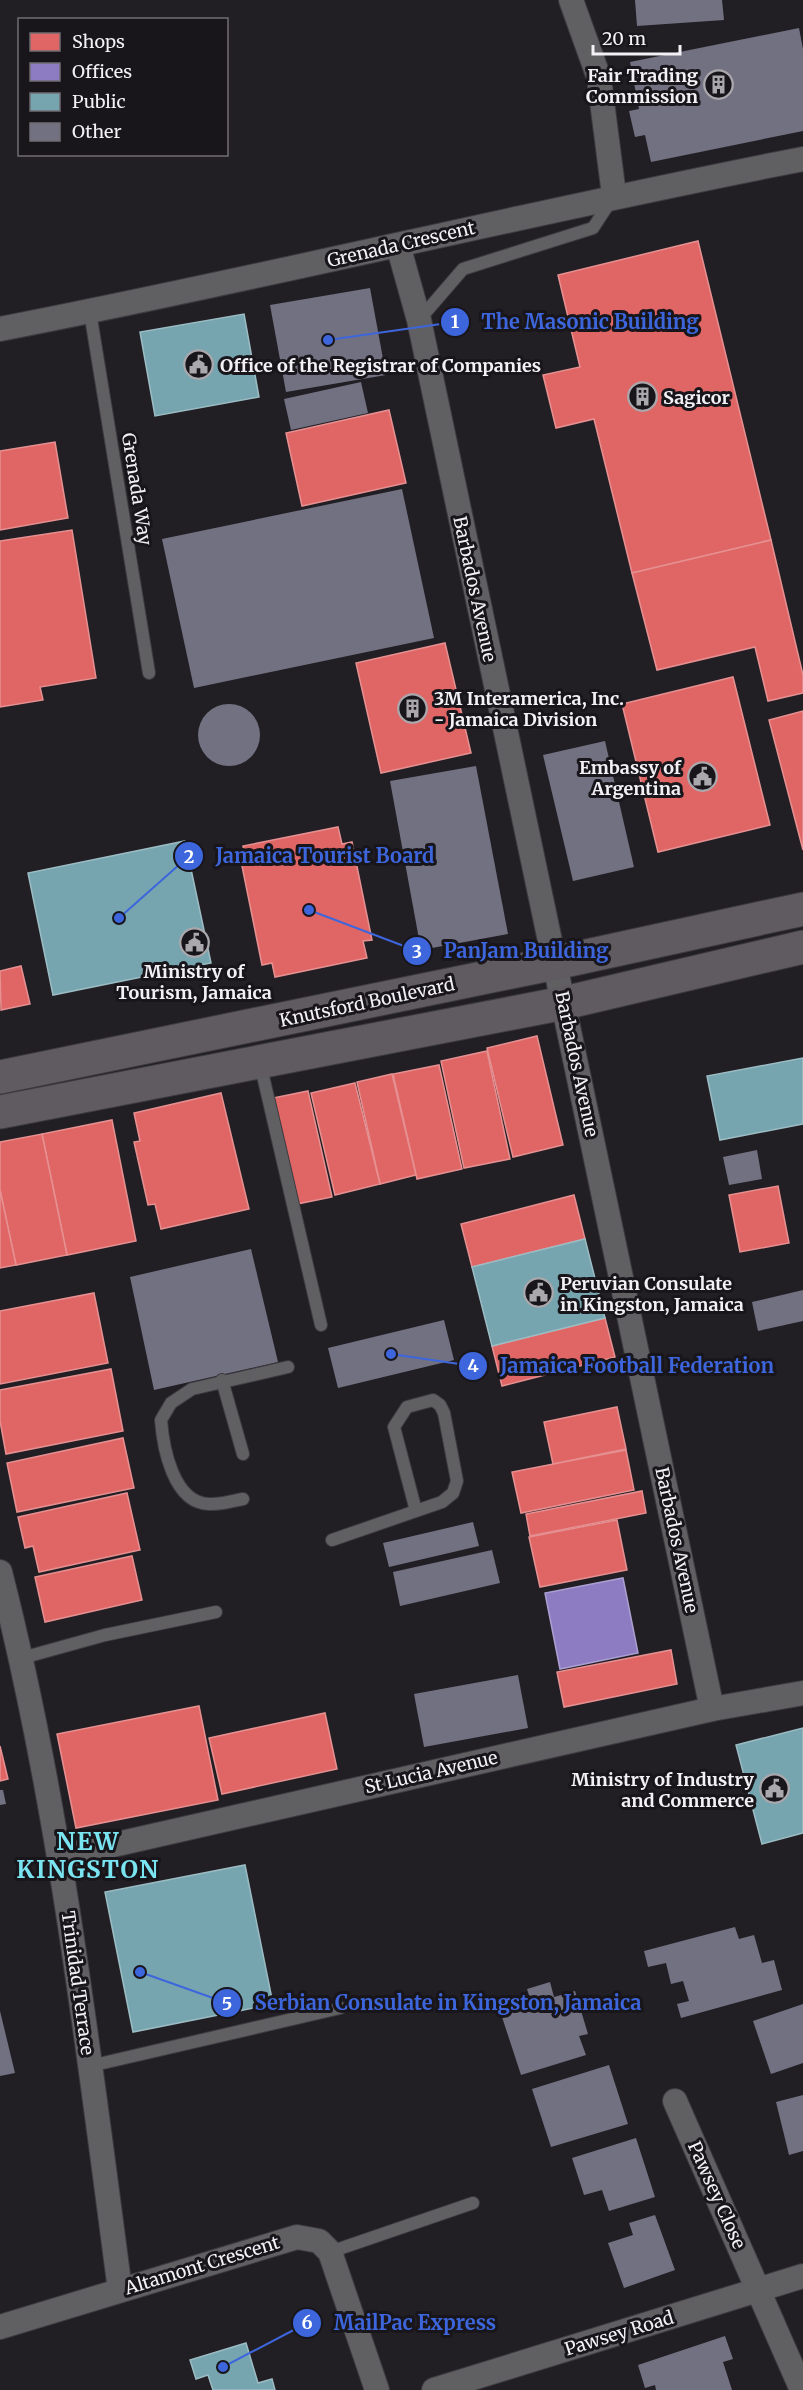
<svg xmlns="http://www.w3.org/2000/svg" width="803" height="2390" font-family="Merriweather,serif">
<style>
.shops{fill:#e06666;stroke:#e69091;stroke-width:1.5}
.offices{fill:#8e7cc3;stroke:#ac9fd2;stroke-width:1.5}
.public{fill:#76a5af;stroke:#9cbcc4;stroke-width:1.5}
.building{fill:#727182}
.lines{fill:none;stroke-linecap:round;stroke-linejoin:round}
.service-casing{stroke:#3d3b3f;stroke-width:14}
.minor-casing{stroke:#3d3b3f;stroke-width:26}
.secondary-casing{stroke:#3d3b3f;stroke-width:35}
.service{stroke:#605f62;stroke-width:12}
.minor{stroke:#605f62;stroke-width:24}
.secondary{stroke:#5f5b61;stroke-width:33}
.labels{text-anchor:middle;dominant-baseline:central;stroke-width:6;stroke-linejoin:round;paint-order:stroke}
.poi-label{font-size:18px;font-weight:bold;fill:#f3f1f6;stroke:#18151b;text-anchor:start}
.street-label{font-size:18px;fill:#f3f1f6;stroke:#18151b}
.district-label{font-size:24px;font-weight:bold;letter-spacing:1.5px;fill:#7ae4f1;stroke:#18151b}
.leader{fill:none;stroke:#3d66dc;stroke-width:2}
.callout-dot{fill:#3d66dc;stroke:#18151b;stroke-width:2}
.mark-label{font-size:18px;text-anchor:middle;font-weight:bold;fill:#fff}
.callout-label{font-size:20px;text-anchor:middle;font-weight:bold;fill:#3d66dc;stroke:#18151b;stroke-width:6;stroke-linejoin:round;paint-order:stroke}
</style>
<rect width="100%" height="100%" fill="#211f24"/>
<g class="shops">
<path d="M698,241l73,299 -139,33 -38,-154 -38,9 -13,-53 37,-8 -22,-92z"/>
<path d="M389,410l17,73 -104,23 -16,-73z"/>
<path d="M55,442l13,76 -68,12v-79z"/>
<path d="M72,530l24,148 -56,9 3,13 -43,7v-166z"/>
<path d="M771,540l32,135v18l-35,8 -13,-54 -98,23 -25,-97z"/>
<path d="M445,643l26,110 -90,20 -25,-110z"/>
<path d="M733,677l37,148 -112,27 -36,-148z"/>
<path d="M803,711v139l-34,-130z"/>
<path d="M338,827l4,17 10,-2 20,98 -9,1 4,17 -92,19 -3,-14 -10,2 -21,-104 5,-1 -3,-14z"/>
<path d="M21,966l9,38 -29,6 -1,-39z"/>
<path d="M537,1036l26,109 -50,12 -26,-109z"/>
<path d="M487,1051l23,108 -46,9 -23,-107z"/>
<path d="M439,1065l23,104 -45,10 -24,-105z"/>
<path d="M392,1074l24,101 -36,9 -23,-102z"/>
<path d="M355,1083l25,101 -45,11 -24,-102z"/>
<path d="M308,1091l24,106 -35,7 -24,-106z"/>
<path d="M221,1093l28,116 -88,20 -6,-25 -7,1 -14,-63 6,-1 -6,-28z"/>
<path d="M112,1120l24,121 -69,14 -25,-121z"/>
<path d="M42,1134l25,121 -51,10 -16,-75v-48z"/>
<path d="M778,1186l11,57 -49,9 -11,-57z"/>
<path d="M0,1190l16,75 -16,3z"/>
<path d="M574,1195l11,44 -113,28 -11,-43z"/>
<path d="M94,1293l14,70 -108,21v-73z"/>
<path d="M605,1318l10,39 -113,29 -10,-40z"/>
<path d="M111,1369l12,62 -117,23 -6,-33v-31z"/>
<path d="M617,1407l9,42 -73,15 -9,-42z"/>
<path d="M123,1438l11,50 -117,24 -10,-49z"/>
<path d="M626,1450l8,40 -113,23 -9,-41z"/>
<path d="M642,1491l4,22 -116,23 -4,-22z"/>
<path d="M127,1493l13,57 -101,22 -6,-26 -8,2 -7,-31z"/>
<path d="M617,1520l10,50 -87,17 -11,-50z"/>
<path d="M132,1556l10,44 -97,22 -10,-45z"/>
<path d="M671,1650l6,34 -113,23 -7,-35z"/>
<path d="M199,1706l19,94 -142,28 -19,-94z"/>
<path d="M325,1713l12,56 -115,25 -13,-56z"/>
<path d="M0,1746l8,33 -8,2z"/>
</g>
<path class="offices" d="M623,1578l15,75 -78,16 -15,-76z"/>
<g class="public">
<path d="M244,314l15,83 -104,19 -15,-84z"/>
<path d="M185,841l26,122 -158,32 -25,-122z"/>
<path d="M803,1058v66l-83,16 -13,-64z"/>
<path d="M585,1239l20,79 -113,28 -20,-79z"/>
<path d="M803,1728v105l-41,11 -26,-99z"/>
<path d="M245,1865l28,139 -140,28 -28,-140z"/>
<path d="M246,2343l12,40 14,-4 3,11h-62l-5,-15 -12,4 -6,-19z"/>
</g>
<g class="building">
<path d="M635,0h87l2,20 -87,6z"/>
<path d="M799,28l4,21v82l-152,31 -6,-27 -10,2 -6,-26 10,-2 -9,-47z"/>
<path d="M370,288l16,87 -100,17 -16,-87z"/>
<path d="M361,382l7,31 -77,17 -7,-31z"/>
<path d="M402,489l32,149 -240,50 -32,-149z"/>
<circle cx="229" cy="735" r="31"/>
<path d="M605,741l29,126 -61,14 -30,-126z"/>
<path d="M476,766l32,168 -87,16 -31,-169z"/>
<path d="M757,1150l5,29 -33,6 -6,-28z"/>
<path d="M251,1249l27,113 -124,28 -24,-113z"/>
<path d="M803,1290v31l-45,10 -6,-29z"/>
<path d="M444,1320l10,40 -116,28 -10,-40z"/>
<path d="M473,1522l6,24 -90,21 -6,-24z"/>
<path d="M492,1550l8,33 -100,23 -7,-34z"/>
<path d="M518,1675l10,53 -104,19 -10,-53z"/>
<path d="M0,1790h3l3,14 -6,1z"/>
<path d="M735,1927l4,12 15,-4 8,28 12,-3 8,30 -101,28 -4,-14 12,-3 -6,-20 -12,3 -5,-21 -18,4 -4,-16z"/>
<path d="M550,1982l4,15 21,-6 13,43 -9,2 7,19 -65,20 -20,-61 31,-10 -5,-15z"/>
<path d="M803,2004v59l-32,11 -18,-53z"/>
<path d="M0,2011l15,62 -15,3z"/>
<path d="M609,2065l19,59 -77,23 -19,-58z"/>
<path d="M803,2095v56l-14,4 -13,-53z"/>
<path d="M636,2138l19,59 -46,14 -7,-21 -18,5 -12,-37z"/>
<path d="M655,2215l20,55 -51,18 -16,-45 25,-8 -4,-12z"/>
<path d="M725,2336l8,23 -10,3 9,28h-76l-1,-5 -10,3 -7,-23z"/>
</g>
<g class="lines">
<defs>
<g id="service">
<path d="M90,312l59,361"/>
<path d="M419,320l44,-51 130,-41 19,-29"/>
<path d="M260,1063l61,262"/>
<path d="M222,1380l21,74"/>
<path d="M243,1499c-11,2 -23,6 -34,5 -36,-1 -46,-57 -48,-84l10,-17 21,-14 96,-22"/>
<path d="M332,1540l110,-38 11,-9 4,-12 -13,-68 -4,-8 -7,-5 -26,7 -13,20 22,84"/>
<path d="M22,1658l83,-23 111,-23"/>
<path d="M90,2066l250,-58"/>
<path d="M330,2252l143,-49"/>
</g>
<g id="minor">
<path d="M571,0l28,78 15,117"/>
<path d="M398,245l21,75 293,1389"/>
<path d="M0,329c269,-52 534,-118 803,-170"/>
<path d="M0,1572c60,235 88,477 120,718"/>
<path d="M60,1857l652,-148 91,-16"/>
<path d="M675,2101l127,289"/>
<path d="M0,2327l297,-90 22,4 11,11 47,138"/>
<path d="M434,2390l369,-114"/>
</g>
<g id="secondary">
<path d="M0,1077l555,-114 248,-54"/>
<path d="M0,1112l564,-109 239,-56"/>
</g>
</defs>
<use href="#service" class="service-casing"/>
<use href="#minor" class="minor-casing"/>
<use href="#secondary" class="secondary-casing"/>
<use href="#service" class="service"/>
<use href="#minor" class="minor"/>
<use href="#secondary" class="secondary"/>
</g>
<defs>
<symbol id="building-ring" viewBox="-11 -11 22 22"><circle r="9.5" fill="#18151b" stroke="#aaa8ac" stroke-width="1.5"/><path d="M-4-6H4V6H1V3H-1V6H-4ZM-2.5-4.3h1.7v1.8h-1.7ZM.8-4.3h1.7v1.8H.8ZM-2.5-1h1.7V.8h-1.7ZM.8-1h1.7V.8H.8Z" fill="#aaa8ac"/></symbol>
<symbol id="civic-ring" viewBox="-11 -11 22 22"><circle r="9.5" fill="#18151b" stroke="#aaa8ac" stroke-width="1.5"/><path d="M-.6-6.5H3V-4.5H.6V-3L4-1V1h2V6H-6V1h2V-1L-.6-3ZM-1.2 2.5V6h2.4V2.5Z" fill="#aaa8ac"/></symbol>
</defs>
<g fill-rule="evenodd">
<use href="#building-ring" x="702" y="68" width="33" height="33"/>
<use href="#civic-ring" x="182" y="348" width="33" height="33"/>
<use href="#building-ring" x="626" y="380" width="33" height="33"/>
<use href="#building-ring" x="396" y="692" width="33" height="33"/>
<use href="#civic-ring" x="686" y="760" width="33" height="33"/>
<use href="#civic-ring" x="178" y="926" width="33" height="33"/>
<use href="#civic-ring" x="522" y="1276" width="33" height="33"/>
<use href="#civic-ring" x="758" y="1772" width="33" height="33"/>
</g>
<g class="labels">
<g class="poi-label">
<text x="698" y="75" text-anchor="end">Fair Trading<tspan x="698" dy="21">Commission</tspan></text>
<text x="220" y="365">Office of the Registrar of Companies</text>
<text x="663" y="397">Sagicor</text>
<text x="434" y="698">3M Interamerica, Inc.<tspan x="434" dy="21">- Jamaica Division</tspan></text>
<text x="681" y="767" text-anchor="end">Embassy of<tspan x="681" dy="21">Argentina</tspan></text>
<text x="194" y="971" text-anchor="middle">Ministry of<tspan x="194" dy="21">Tourism, Jamaica</tspan></text>
<text x="560" y="1283">Peruvian Consulate<tspan x="560" dy="21">in Kingston, Jamaica</tspan></text>
<text x="754" y="1779" text-anchor="end">Ministry of Industry<tspan x="754" dy="21">and Commerce</tspan></text>
</g>
<g class="street-label">
<text transform="translate(401 244) rotate(-13)">Grenada Crescent</text>
<text transform="translate(137 489) rotate(81)">Grenada Way</text>
<text transform="translate(475 589) rotate(78)">Barbados Avenue</text>
<text transform="translate(367 1002) rotate(-12)">Knutsford Boulevard</text>
<text transform="translate(577 1064) rotate(78)">Barbados Avenue</text>
<text transform="translate(677 1540) rotate(78)">Barbados Avenue</text>
<text transform="translate(431 1772) rotate(-13)">St Lucia Avenue</text>
<text transform="translate(78 1983) rotate(82)">Trinidad Terrace</text>
<text transform="translate(717 2195) rotate(66)">Pawsey Close</text>
<text transform="translate(202 2265) rotate(-17)">Altamont Crescent</text>
<text transform="translate(619 2333) rotate(-17)">Pawsey Road</text>
</g>
<g class="district-label">
<text x="88" y="1841">NEW<tspan x="88" dy="28">KINGSTON</tspan></text>
</g>
</g>
<path class="leader" d="M328 340L455 322M119 918L189 856M309 910L417 951M391 1354L473 1366M140 1972L227 2003M223 2367L307 2323"/>
<g class="callout-dot">
<circle cx="328" cy="340" r="6"/>
<circle cx="119" cy="918" r="6"/>
<circle cx="309" cy="910" r="6"/>
<circle cx="391" cy="1354" r="6"/>
<circle cx="140" cy="1972" r="6"/>
<circle cx="223" cy="2367" r="6"/>
<circle cx="455" cy="322" r="15"/>
<circle cx="189" cy="856" r="15"/>
<circle cx="417" cy="951" r="15"/>
<circle cx="473" cy="1366" r="15"/>
<circle cx="227" cy="2003" r="15"/>
<circle cx="307" cy="2323" r="15"/>
</g>
<g class="mark-label">
<text x="455" y="328">1</text>
<text x="189" y="863">2</text>
<text x="417" y="958">3</text>
<text x="473" y="1372">4</text>
<text x="227" y="2010">5</text>
<text x="307" y="2329">6</text>
</g>
<g class="callout-label">
<text x="590" y="329">The Masonic Building</text>
<text x="325" y="863">Jamaica Tourist Board</text>
<text x="526" y="958">PanJam Building</text>
<text x="637" y="1373">Jamaica Football Federation</text>
<text x="448" y="2010">Serbian Consulate in Kingston, Jamaica</text>
<text x="415" y="2330">MailPac Express</text>
</g>
<rect x="18" y="18" width="210" height="138" fill="#18151b" stroke="#706d73" stroke-width="1.5"/>
<rect x="30" y="33" width="30" height="18" fill="#e06666" stroke="#706d73" stroke-width="1.5"/>
<text x="72" y="48" font-size="18" fill="#f3f1f6">Shops</text>
<rect x="30" y="63" width="30" height="18" fill="#8e7cc3" stroke="#706d73" stroke-width="1.5"/>
<text x="72" y="78" font-size="18" fill="#f3f1f6">Offices</text>
<rect x="30" y="93" width="30" height="18" fill="#76a5af" stroke="#706d73" stroke-width="1.5"/>
<text x="72" y="108" font-size="18" fill="#f3f1f6">Public</text>
<rect x="30" y="123" width="30" height="18" fill="#727182" stroke="#706d73" stroke-width="1.5"/>
<text x="72" y="138" font-size="18" fill="#f3f1f6">Other</text>
<path d="M593 45v9h87v-9" fill="none" stroke="#f3f1f6" stroke-width="3"/>
<text x="602" y="45" font-size="18" fill="#f3f1f6" stroke="#18151b" stroke-width="4.5" paint-order="stroke">20 m</text>
</svg>
